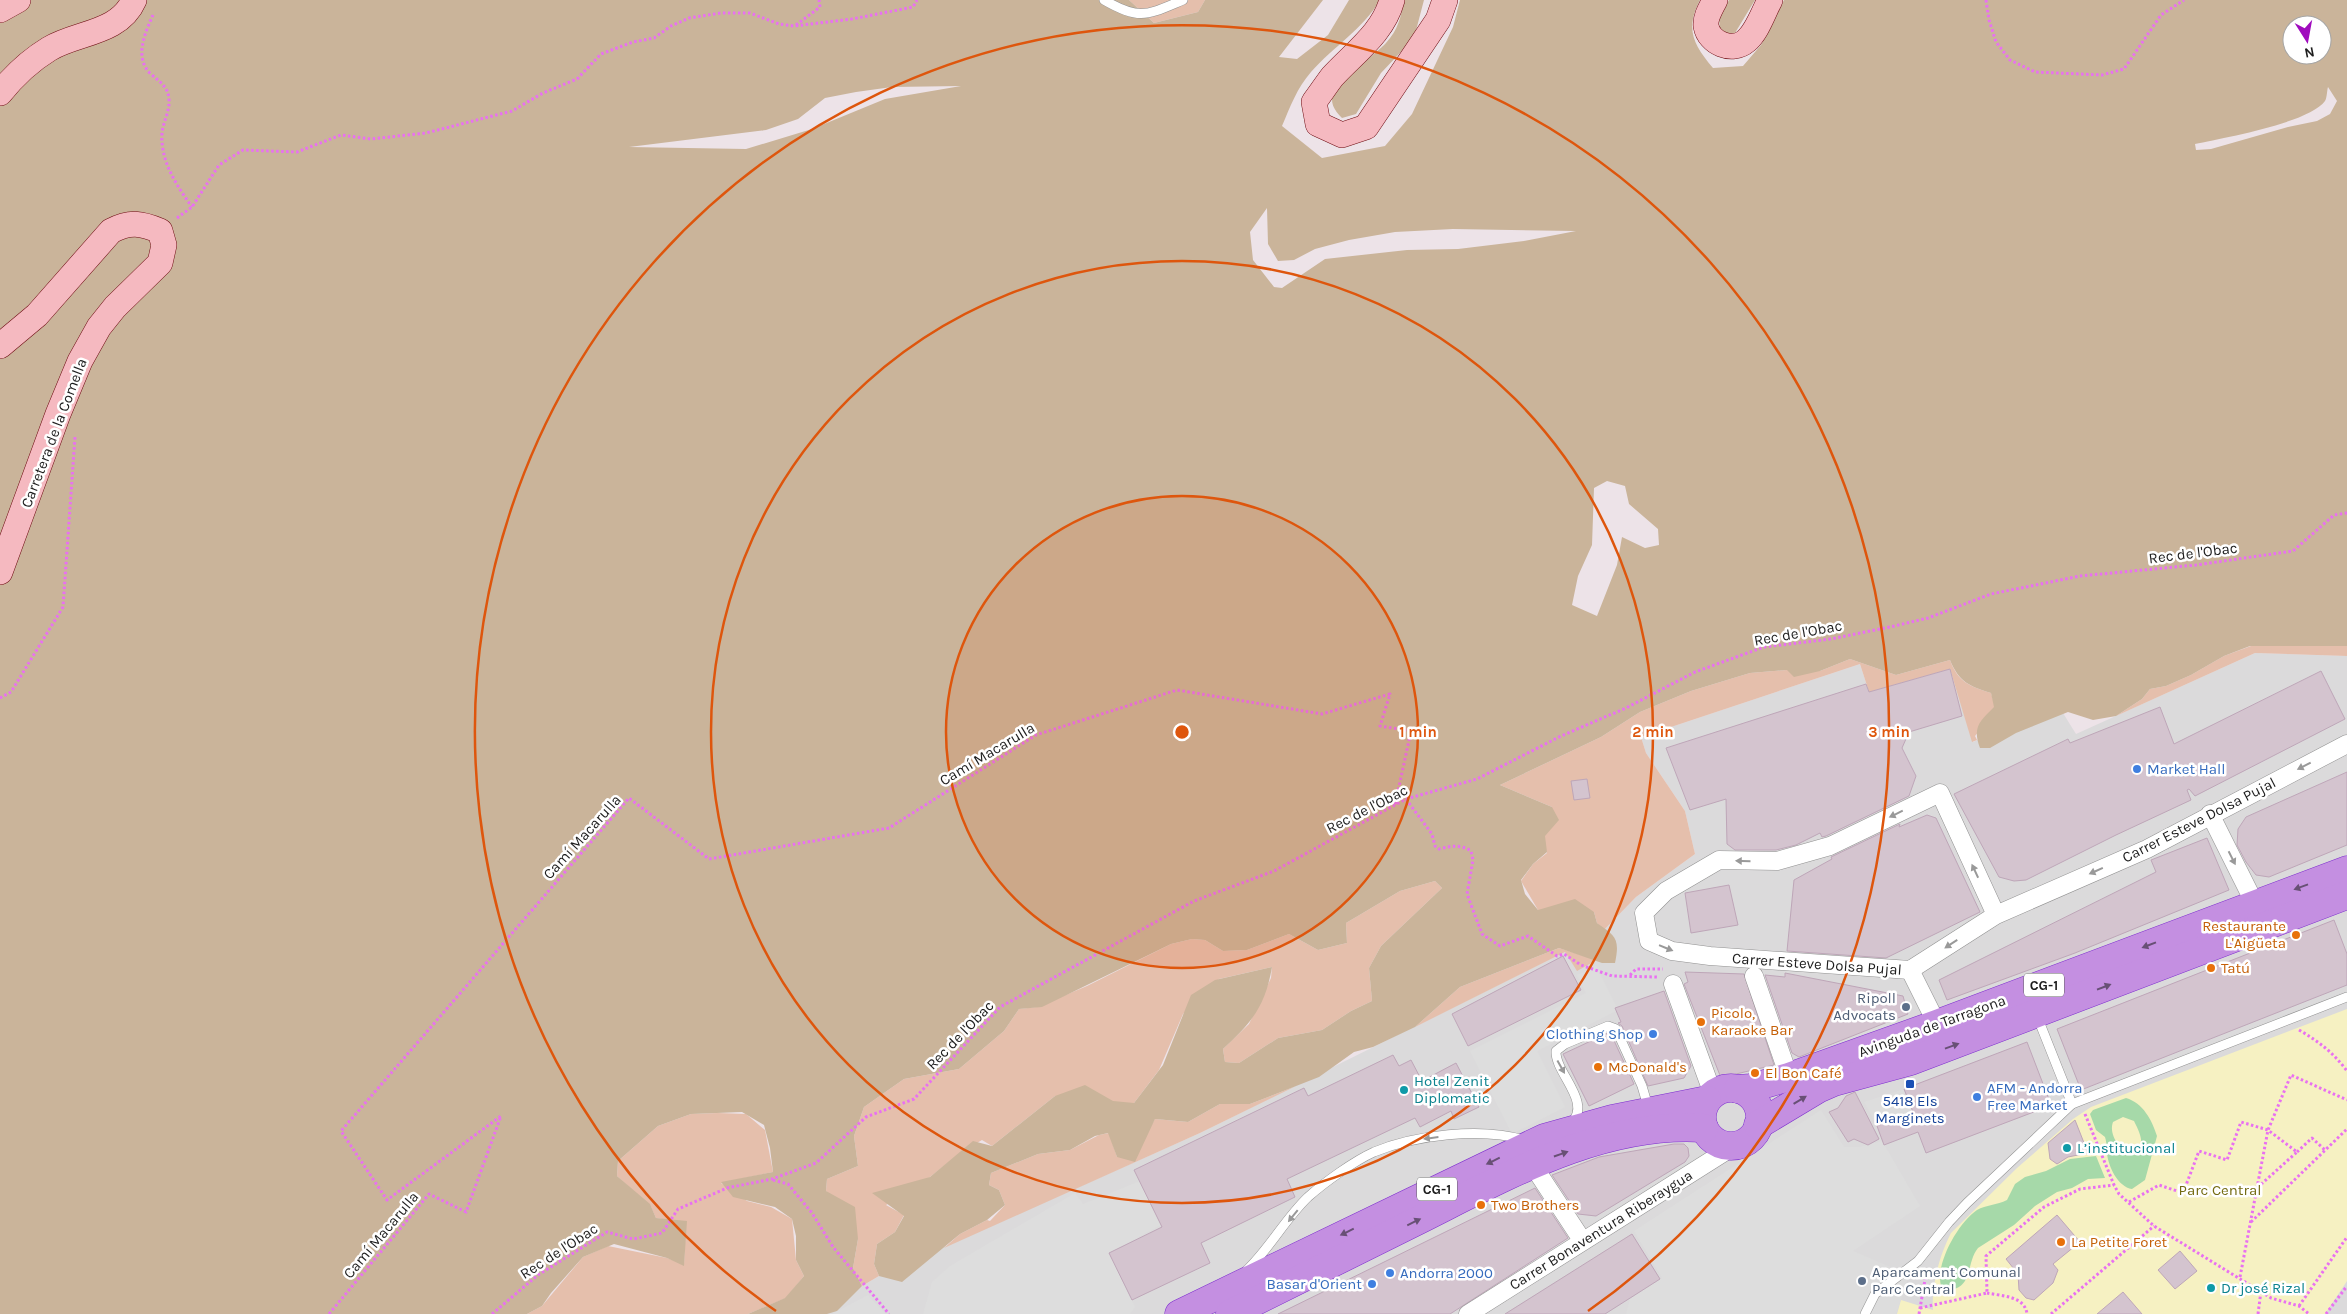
<svg xmlns="http://www.w3.org/2000/svg" width="2347" height="1314" font-family="Karla,sans-serif">
<style>
.residential{fill:#dbdadb}
.grass{fill:#e5bfac}
.forest{fill:#cab49a;fill-rule:evenodd}
.park{fill:#f6f1c2}
.parking{fill:#ddd}
.water{fill:#a6d9a9;fill-rule:evenodd}
.building{fill:#d4c4cf;stroke:#bea6b8}
.lines{fill:none;stroke-linecap:round;stroke-linejoin:round}
.lane-casing{stroke:#919191;stroke-width:10}
.street-casing{stroke:#919191;stroke-width:19}
.secondary-casing{stroke:#6d0b11;stroke-width:26}
.highway-casing{stroke:#7c2ece;stroke-width:29}
.path{stroke:#e970f1;stroke-width:3;stroke-dasharray:2.5 2.5;stroke-linecap:butt}
.lane{stroke:#fff;stroke-width:9}
.street{stroke:#fff;stroke-width:18}
.secondary{stroke:#f5b9c0;stroke-width:25}
.highway{stroke:#c48fe1;stroke-width:28}
.oneway{fill:#999}
.oneway2{fill:#685075}
.ring{fill:none;stroke:#de560d;stroke-width:2.5}
.shop-dot{fill:#3f7fe0;stroke:#fff;stroke-width:2}
.food-dot{fill:#e8710a;stroke:#fff;stroke-width:2}
.service-dot{fill:#5c6f8a;stroke:#fff;stroke-width:2}
.transit-dot{fill:#1a4fb4;stroke:#fff;stroke-width:2}
.culture-dot{fill:#0f9aa8;stroke:#fff;stroke-width:2}
.labels{text-anchor:middle;dominant-baseline:central;stroke-width:5;stroke-linejoin:round;paint-order:stroke}
.shield{fill:#fff;stroke:#616161;stroke-width:1}
.shield-label{font-size:14px;font-weight:bold;fill:#1d1d1d}
.street-label{font-size:15px;fill:#1d1d1d;stroke:#fff}
.shop-label{font-size:15px;fill:#366cbe;stroke:#fff;text-anchor:start}
.food-label{font-size:15px;fill:#c56008;stroke:#fff;text-anchor:start}
.service-label{font-size:15px;fill:#4e5e75;stroke:#fff;text-anchor:end}
.culture-label{font-size:15px;fill:#0d838f;stroke:#fff;text-anchor:start}
.transit-label{font-size:15px;fill:#164399;stroke:#fff}
.park-label{font-size:15px;fill:#746b12;stroke:#fff}
.centre{fill:#de560d;stroke:#fff;stroke-width:2.5}
.ring-label{font-size:15px;text-anchor:middle;font-weight:bold;fill:#de560d;stroke:#fff;stroke-width:5;stroke-linejoin:round;paint-order:stroke}
</style>
<rect width="100%" height="100%" fill="#ede3e8"/>
<path class="residential" d="M2255,653l92,3v658h-1532l64,-38 321,-143 365,-181 12,18 37,-18 -10,-22 32,-33 59,-43 -10,-43 -39,-58 -5,-16 219,-73 9,28 81,-23 23,73 85,-37 18,29z"/>
<g class="grass">
<path d="M1129,0h76l-7,12 -44,11z"/>
<path d="M2251,646h96v10l-92,-3 -139,63 26,-17 8,-10 16,-3 25,-11 33,-19z"/>
<path d="M1850,659l46,16 54,-15c8,22 19,26 41,33l5,17 -21,26 2,4 -5,2 -22,-73 -81,23 -9,-28 -219,73 5,16 39,58 10,43 -59,43 -32,33 -7,-7 -3,-11 -56,-2 -17,-29 12,-17 14,-11 -5,-16 10,-30 -52,-22 101,-48 39,-25 51,-21 59,-18 37,-3 33,1z"/>
<path d="M1435,881l7,7 -61,58 -12,22 3,33 -21,10 -29,19 -44,8 -39,25 -14,-1 -2,-13 26,-25 22,-46 1,-11 -53,12 -36,35 -24,56 -25,33 -20,2 -59,-9 -63,50 -10,-6 -22,13 -30,24 -44,28 18,10 -9,17 -18,12 -3,20 5,12 -17,10 -9,-18 5,-29 -32,-48 1,-12 31,-13 -4,-30 10,-29 40,-28 55,-10 45,-38 15,-22 18,-2 50,-21 84,-42 21,-5 13,1 18,11 24,-1 42,-16 29,16 29,-7 -1,-20 54,-32z"/>
<path d="M1559,948l38,12 -20,11 -12,-19 -150,75 45,-40z"/>
<path d="M1296,1086l-96,47 -256,115 16,-14 27,-14 3,1 15,-16 -6,-15 -10,-5 2,-12 47,-19 32,-4 29,-15 10,-2 8,24 31,-26 7,-12 33,3 32,-18h30z"/>
<path d="M718,1113l28,1 19,16 8,42 -52,11 26,18 24,6 21,12 4,41 8,16 -18,22 -38,16h-221l15,-8 41,-49 25,-11 59,12 17,6 2,-41 -30,-5 -5,-11 -34,-31 1,-15 40,-35 33,-12z"/>
</g>
<g class="forest">
<path d="M0,0h1129l25,23 44,-11 7,-12h118l-44,57 18,2 31,-24 21,-35h31c-17,29 -47,47 -69,72 -14,16 -21,35 -29,54l40,32 63,-12 27,-32 41,-87 7,-27h240c-15,29 -7,44 13,68l30,-2 18,-21 23,-45h563v646h-97l-26,10 -33,19 -25,11 -16,3 -8,10 -26,17 -23,4 -25,-8 -52,21 -26,15h-10c-8,-21 0,-27 14,-41l-3,-14c-22,-7 -32,-11 -41,-33l-54,15 -46,-16 -30,12 -26,6 -7,-7 -37,3 -59,18 -51,21 -39,25 -101,48 52,22 7,13 -14,16 2,16 -14,12 -12,16 4,14 13,16 37,-11 19,13 3,11c19,13 23,16 18,40h-13l-43,-15 -99,39 -45,40 -42,20 -19,5 -35,25 -69,27h-30l-32,18 -33,-3 -20,43 -18,-5 -9,-24 -13,3 -25,14 -32,4 -47,19 -2,12 10,5 6,15 -18,15 -27,14 -58,48 -23,-6 -5,-12 3,-20 18,-12 9,-16 -32,-23 58,-16 43,-36 19,5 63,-50 30,-11 28,16 21,2 29,-38 28,-70 24,-15 57,-13c-7,40 -20,55 -49,82l2,13 14,1 39,-25 44,-8 29,-19 21,-10 -3,-33 12,-22 61,-58 -7,-7 -35,10 -54,32 1,20 -29,7 -29,-16 -42,16 -24,1 -18,-11 -13,-1 -21,5 -129,63 -23,2 -15,22 -45,38 -55,10 -40,28 -10,29 4,30 -31,13 -1,12 29,16 3,32 -5,29 9,18 -25,25 -10,3h-79l37,-16 19,-22 -8,-16v-24l-4,-17 -17,-12 -42,-10 -12,-15 52,-10 -3,-24 -6,-23 -22,-13 -51,2 -33,12 -40,35 -1,15 33,28 6,14 31,3 -3,45 -17,-8 -53,-14 -31,13 -32,36 -9,13 -15,8h-527zM2292,25h30v30h-30zM961,86l-76,13 -73,30 -66,20 -117,-2 137,-17 32,-11 27,-21 31,-6 36,-5zM2328,87l9,14 -7,13 -13,7 -29,6 -77,22 -15,1 -1,-6c28,-6 114,-21 130,-43 2,-3 2,-11 3,-14zM1267,208l1,36 10,17 16,-1 21,-11 34,-9 46,-8 58,-3 123,2 -52,10 -66,8 -51,1 -82,9 -43,29 -8,-1 -21,-27 -3,-28zM1607,481l18,5 4,18 29,25 1,16 -14,3 -23,-11 -5,28 -20,51 -25,-11 6,-29 14,-31 2,-57z"/>
<path d="M1404,0h20l-10,38 -33,35 -25,41 -14,4c-8,-8 -13,-16 -8,-27 5,-11 42,-37 52,-48 12,-13 15,-26 18,-43z"/>
<path d="M1729,0h26l-20,33 -8,1 -7,-4 -1,-12z"/>
</g>
<path class="park" d="M2347,1009v272l-22,33h-428l4,-14 32,10c-2,-24 7,-56 18,-77l66,-65 56,-49 18,-12z"/>
<g class="parking">
<path d="M1596,966l22,44 -81,41 28,56 -53,27 -42,-83 116,-58 -9,-18z"/>
<path d="M1904,1089l9,23 -36,14 -13,-24z"/>
<path d="M1821,1110l23,37h16l22,-6 38,65 -67,45 56,24 -13,39h-270l4,-15 32,-21 -28,-47z"/>
<path d="M1140,1181l21,44 -52,28 26,54 -5,7h-207l9,-32 18,-16 125,-73 8,11z"/>
<path d="M868,1295l18,19h-54z"/>
</g>
<g class="water">
<path d="M2126,1098c17,5 26,22 31,38l-12,44 -13,9c-14,-2 -24,-23 -25,-36 -1,-6 0,-10 -2,-16l-9,-7 -6,-16 3,-4zM2123,1117l11,4c5,10 13,25 1,33l-11,-2c-7,-8 -15,-19 -11,-30z"/>
<path d="M2096,1156l9,22 -17,1 -16,9 -15,4 -22,14 -21,19 -36,23c-12,15 -5,39 -28,42l-9,-4c-6,-22 17,-63 36,-76 9,-5 20,-5 30,-10l8,-16 10,-7 21,-6 24,-12z"/>
</g>
<g class="building">
<path d="M1950,669l12,47 -53,16 -7,16 14,28 -7,20 -83,40 -4,1 -2,-4 -24,12 -20,5h-41l-8,-6 -1,-45 -36,11 -24,-62 200,-64 3,8z"/>
<path d="M2321,671l24,48 -150,77 -6,-7 -2,1 4,10 -75,35 -90,45 -12,1 -15,-4 -45,-83 114,-55 2,4 90,-36 14,37z"/>
<path d="M2347,772v73l-78,32 -13,-2 -10,-13 -9,-17 1,-16 8,-12z"/>
<path d="M1587,779l3,19 -16,2 -3,-19z"/>
<path d="M1927,815l9,3 44,94 -94,46 -99,-7 7,-71 38,-21 -1,-2 69,-33 -1,3z"/>
<path d="M2207,838l22,52 -154,63 -128,47 -8,-20 217,-108 -5,-12z"/>
<path d="M1729,885l9,40 -47,8 -6,-40z"/>
<path d="M2334,920l13,34v31l-266,105 -24,-61z"/>
<path d="M1563,956l18,34 -113,56 -16,-32z"/>
<path d="M1685,972l59,2 30,91 -38,9 -7,2 -6,7 -39,-99 4,-2z"/>
<path d="M1785,973l118,23 5,18 -109,43 -7,-4 -27,-78 20,2z"/>
<path d="M1664,991l27,75 -7,12 -36,8 -26,-60 -4,-3 3,-1 -6,-14z"/>
<path d="M1608,1033l3,1 23,50 -45,22 -26,-52z"/>
<path d="M2027,1042l23,60 -16,6 5,2 -113,43 -8,-21 -34,13 -7,-19 36,-14 -9,-23z"/>
<path d="M1393,1055l6,11 12,-6 11,21 34,-18 23,44 -25,12 -3,-8 -31,16 -5,-9 -128,61 8,18 -94,46 9,20 -78,37 -23,-47 53,-26 -28,-57 170,-82 4,8z"/>
<path d="M1855,1092l24,47 -11,6 -14,-6 -6,3 -19,-30 9,-4 8,-12z"/>
<path d="M2075,1120l13,33 -20,4 -11,7 -7,-5 -2,-16z"/>
<path d="M1674,1144h10l4,4 1,8 -4,6 -89,54 -18,-2 -26,-39 47,-18z"/>
<path d="M1535,1188l33,50 -118,76h-172z"/>
<path d="M2057,1215l23,27 -27,22 5,6 -5,13 -19,17 -8,-2 -7,-8 -1,-16 -12,-15z"/>
<path d="M1632,1234l28,45 -55,35h-100z"/>
<path d="M2180,1251l17,20 -22,18 -17,-19z"/>
<path d="M2123,1292l19,22h-45z"/>
</g>
<g class="lines">
<defs>
<g id="lane">
<path d="M1104,0c36,21 43,15 79,0"/>
<path d="M2037,1016l35,88"/>
<path d="M1570,1125c24,-23 -15,-51 -14,-74l9,-7 43,-18 8,3 26,57 7,24"/>
<path d="M1247,1270c23,-22 38,-51 61,-73 17,-15 46,-36 66,-45 41,-17 107,-25 150,-12"/>
<path d="M1865,1314l10,-20 43,-33 31,-39 18,-19 105,-99 275,-107"/>
</g>
<g id="street">
<path d="M2210,814l45,90"/>
<path d="M1996,915l-56,-122 -110,53 -53,15 -58,-1 -53,31 -22,22 5,28 23,10 38,5 200,14 86,-55 151,-66 200,-105"/>
<path d="M1910,970l27,54"/>
<path d="M1754,976l35,101"/>
<path d="M1673,984l37,102 2,9"/>
<path d="M1532,1164l50,76"/>
<path d="M1468,1314l266,-168"/>
</g>
<g id="secondary">
<path d="M1392,0c-9,33 -37,52 -60,77 -6,8 -12,17 -18,25l4,22 24,11 24,-8 72,-107 7,-20"/>
<path d="M1715,0c-4,8 -10,17 -9,26 3,17 26,27 40,15 11,-9 17,-28 24,-41"/>
<path d="M0,10l18,-10"/>
<path d="M0,93c13,-16 31,-33 49,-44 28,-17 70,-15 85,-49"/>
<path d="M0,346l37,-31 74,-84c19,-10 30,-8 49,0l4,14 -4,18 -45,44 -16,20 -19,34 -22,53 -58,158"/>
</g>
<g id="highway">
<circle cx="1731" cy="1117" r="29"/>
<path d="M1738,1089l13,-1 38,-11 148,-53 410,-154"/>
<path d="M1758,1125l60,-36 16,-7 77,-21 436,-166"/>
<path d="M1179,1314l365,-176 68,-19 95,-19"/>
<path d="M1230,1314c63,-31 126,-63 189,-94 88,-44 183,-99 285,-92"/>
</g>
</defs>
<use href="#lane" class="lane-casing"/>
<use href="#street" class="street-casing"/>
<use href="#secondary" class="secondary-casing"/>
<use href="#highway" class="highway-casing"/>
<g class="path">
<path d="M1986,0l3,20 7,22 14,18 25,12 67,3 22,-6 37,-54 23,-15"/>
<path d="M153,15c-8,18 -20,44 -1,60 9,8 16,12 17,24 1,12 -6,23 -7,34 -2,28 15,53 30,74"/>
<path d="M796,25l24,-18 -1,-7"/>
<path d="M177,218l15,-11 27,-42 24,-15 54,2 44,-17 30,4 55,-6 86,-22 31,-18 34,-14 24,-25 32,-12 21,-4 17,-12 18,-8 32,-5h29l29,11 15,2 58,-7 61,-12 4,-7"/>
<path d="M0,698l11,-6 52,-85 12,-170"/>
<path d="M1406,799l26,35 3,12 4,3c12,-3 21,-5 32,2l2,9 -6,34 15,40 18,12 28,-10 29,20 7,-2 17,11 31,11 45,1"/>
<path d="M1630,975l6,-6h27"/>
<path d="M2299,1030c19,11 35,23 48,41"/>
<path d="M2085,1114l29,71 5,9 35,32 117,72 28,8 10,8"/>
<path d="M2297,1152l15,-14 14,13"/>
<path d="M773,1180l15,4 24,29 21,34 56,67"/>
<path d="M2129,1202l30,-17 24,8 16,-42 28,9 14,-38 27,8 29,22 -40,36"/>
<path d="M2251,1222l96,-93"/>
<path d="M2240,1277l28,-147 23,-55 56,25"/>
<path d="M1987,1293c15,3 38,3 40,21"/>
<path d="M2299,1306l48,-69"/>
<path d="M1920,1308l67,-15 -1,-37 58,-49 36,-18 34,-4"/>
<path d="M329,1314l100,-120 37,18 35,-96 -114,84 -46,-69 288,-333 80,61 180,-31 147,-93 141,-45 145,24 68,-20 -10,32 31,5 -16,74"/>
<path d="M492,1314l46,-39 69,-43 26,7 29,-6 16,-24 49,-21 45,-9 44,-16 50,-46 48,-18 86,-92 194,-106 80,-30 132,-72 71,-20 84,-43 65,-28 69,-36 69,-25 67,-8 59,-12 38,-9 63,-24 89,-18 116,-11 97,-14 41,-36 13,-2"/>
<path d="M1919,1314l7,-40"/>
<path d="M2051,1314l103,-88"/>
<path d="M2258,1314l3,-23"/>
<path d="M2326,1314l21,-28"/>
</g>
<use href="#lane" class="lane"/>
<use href="#street" class="street"/>
<use href="#secondary" class="secondary"/>
<use href="#highway" class="highway"/>
</g>
<defs><path id="oneway-solid" d="M-6-.8H1V-3.2L6.5 0L1 3.2V.8H-6Z" transform="scale(1.25)"/></defs>
<g class="oneway">
<use href="#oneway-solid" transform="translate(2304 766) rotate(153)"/>
<use href="#oneway-solid" transform="translate(1896 814) rotate(154)"/>
<use href="#oneway-solid" transform="translate(2232 858) rotate(63)"/>
<use href="#oneway-solid" transform="translate(1743 861) rotate(-179)"/>
<use href="#oneway-solid" transform="translate(1975 871) rotate(-115)"/>
<use href="#oneway-solid" transform="translate(2096 871) rotate(156)"/>
<use href="#oneway-solid" transform="translate(1951 944) rotate(147)"/>
<use href="#oneway-solid" transform="translate(1666 948) rotate(22)"/>
<use href="#oneway-solid" transform="translate(1561 1067) rotate(61)"/>
<use href="#oneway-solid" transform="translate(1431 1138) rotate(173)"/>
<use href="#oneway-solid" transform="translate(1293 1216) rotate(129)"/>
</g>
<g class="oneway2">
<use href="#oneway-solid" transform="translate(2301 887) rotate(160)"/>
<use href="#oneway-solid" transform="translate(2149 945) rotate(159)"/>
<use href="#oneway-solid" transform="translate(2104 987) rotate(-21)"/>
<use href="#oneway-solid" transform="translate(1952 1046) rotate(-20)"/>
<use href="#oneway-solid" transform="translate(1800 1100) rotate(-31)"/>
<use href="#oneway-solid" transform="translate(1561 1154) rotate(-19)"/>
<use href="#oneway-solid" transform="translate(1493 1161) rotate(154)"/>
<use href="#oneway-solid" transform="translate(1414 1222) rotate(-26)"/>
<use href="#oneway-solid" transform="translate(1347 1232) rotate(154)"/>
</g>
<circle cx="1182" cy="732" r="236" fill="#de560d" fill-opacity=".12"/>
<g class="ring">
<circle cx="1182" cy="732" r="236"/>
<circle cx="1182" cy="732" r="471"/>
<path d="M776 1311A707 707 0 1 1 1588 1311"/>
</g>
<g class="shop-dot">
<circle cx="2137" cy="769" r="5"/>
<circle cx="1653" cy="1034" r="5"/>
<circle cx="1977" cy="1097" r="5"/>
<circle cx="1390" cy="1273" r="5"/>
<circle cx="1372" cy="1284" r="5"/>
</g>
<g class="food-dot">
<circle cx="2296" cy="935" r="5"/>
<circle cx="2211" cy="968" r="5"/>
<circle cx="1701" cy="1022" r="5"/>
<circle cx="1598" cy="1067" r="5"/>
<circle cx="1755" cy="1073" r="5"/>
<circle cx="1481" cy="1205" r="5"/>
<circle cx="2061" cy="1242" r="5"/>
</g>
<g class="service-dot">
<circle cx="1906" cy="1007" r="5"/>
<circle cx="1862" cy="1281" r="5"/>
</g>
<rect class="transit-dot" x="1905" y="1079" width="10" height="10" rx="2.5"/>
<g class="culture-dot">
<circle cx="1404" cy="1090" r="5"/>
<circle cx="2067" cy="1148" r="5"/>
<circle cx="2211" cy="1288" r="5"/>
</g>
<g class="labels">
<g class="shield">
<rect x="2024" y="973.5" width="40" height="23" rx="4"/>
<rect x="1417" y="1177.5" width="40" height="23" rx="4"/>
</g>
<g class="shield-label">
<text x="2044" y="985">CG-1</text>
<text x="1437" y="1189">CG-1</text>
</g>
<g class="street-label">
<text transform="translate(54 433) rotate(-69)">Carretera de la Comella</text>
<text transform="translate(2193 553) rotate(-7)">Rec de l'Obac</text>
<text transform="translate(1798 633) rotate(-10)">Rec de l'Obac</text>
<text transform="translate(987 754) rotate(-31)">Camí Macarulla</text>
<text transform="translate(1367 809) rotate(-27)">Rec de l'Obac</text>
<text transform="translate(2199 820) rotate(-27)">Carrer Esteve Dolsa Pujal</text>
<text transform="translate(582 837) rotate(-48)">Camí Macarulla</text>
<text transform="translate(1817 964) rotate(4)">Carrer Esteve Dolsa Pujal</text>
<text transform="translate(1932 1026) rotate(-20)">Avinguda de Tarragona</text>
<text transform="translate(960 1035) rotate(-46)">Rec de l'Obac</text>
<text transform="translate(1601 1230) rotate(-32)">Carrer Bonaventura Riberaygua</text>
<text transform="translate(381 1235) rotate(-50)">Camí Macarulla</text>
<text transform="translate(559 1251) rotate(-33)">Rec de l'Obac</text>
</g>
<g class="shop-label">
<text x="2147" y="769">Market Hall</text>
<text x="1643" y="1034" text-anchor="end">Clothing Shop</text>
<text x="1987" y="1088">AFM - Andorra<tspan x="1987" dy="17">Free Market</tspan></text>
<text x="1400" y="1273">Andorra 2000</text>
<text x="1362" y="1284" text-anchor="end">Basar d'Orient</text>
</g>
<g class="food-label">
<text x="2286" y="926" text-anchor="end">Restaurante<tspan x="2286" dy="17">L'Aigüeta</tspan></text>
<text x="2221" y="968">Tatú</text>
<text x="1711" y="1013">Picolo,<tspan x="1711" dy="17">Karaoke Bar</tspan></text>
<text x="1608" y="1067">McDonald's</text>
<text x="1765" y="1073">El Bon Café</text>
<text x="1491" y="1205">Two Brothers</text>
<text x="2071" y="1242">La Petite Foret</text>
</g>
<g class="service-label">
<text x="1896" y="998">Ripoll<tspan x="1896" dy="17">Advocats</tspan></text>
<text x="1872" y="1272" text-anchor="start">Aparcament Comunal<tspan x="1872" dy="17">Parc Central</tspan></text>
</g>
<g class="culture-label">
<text x="1414" y="1081">Hotel Zenit<tspan x="1414" dy="17">Diplomatic</tspan></text>
<text x="2077" y="1148">L’institucional</text>
<text x="2221" y="1288">Dr josé Rizal</text>
</g>
<g class="transit-label">
<text x="1910" y="1101">5418 Els<tspan x="1910" dy="17">Marginets</tspan></text>
</g>
<g class="park-label">
<text x="2220" y="1190">Parc Central</text>
</g>
</g>
<circle cx="1182" cy="732" r="8" class="centre"/>
<g class="ring-label">
<text x="1418" y="737">1 min</text>
<text x="1653" y="737">2 min</text>
<text x="1889" y="737">3 min</text>
</g>
<g transform="translate(2307 40) rotate(169)"><circle r="24" fill="#ffffff" stroke="#a5a5a5"/>
<path d="M0-4L9 19L0 12L-9 19Z" fill="#a00cbe"/>
<text y="-8" font-size="14" font-weight="bold" text-anchor="middle" fill="#1d1d1d">N</text>
</g>
</svg>
